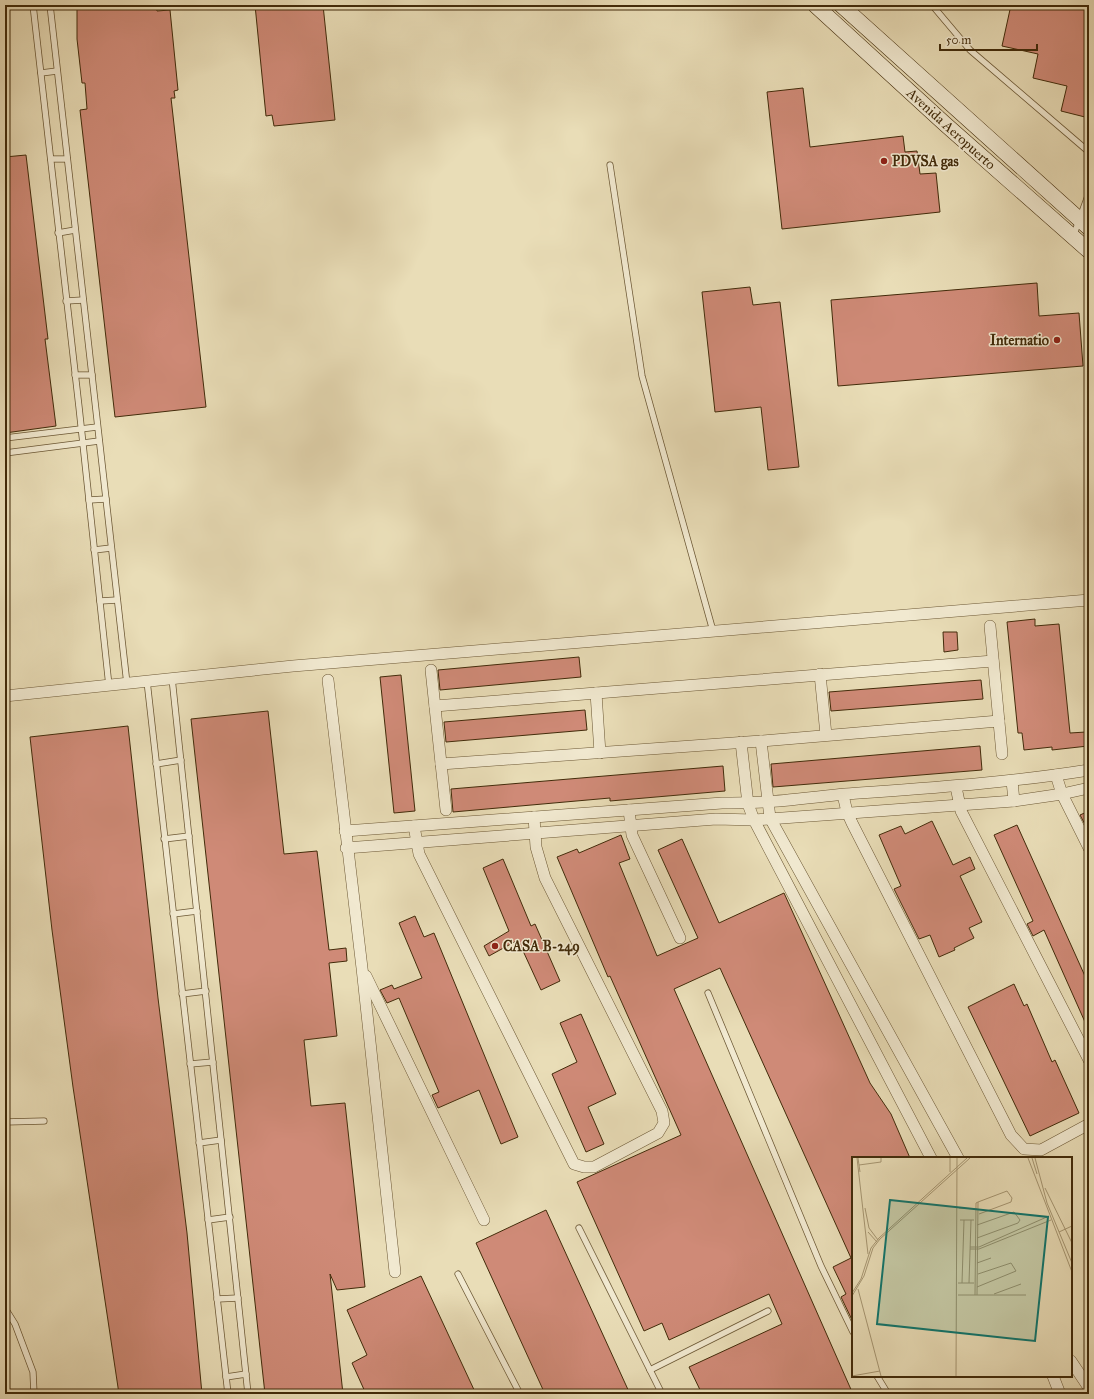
<svg xmlns="http://www.w3.org/2000/svg" width="1094" height="1399" font-family="'IM FELL Great Primer',serif">
<style>
.building{fill:#cf8a77;stroke:#422b0a}
.lines{fill:none;stroke-linecap:round;stroke-linejoin:round}
.lane-casing{stroke:#6c5835;stroke-width:7}
.street-casing{stroke:#6c5835;stroke-width:12}
.secondary-casing{stroke:#422b0a;stroke-width:16}
.lane{stroke:#f1e9d0;stroke-width:5.5}
.street{stroke:#f1e9d0;stroke-width:11}
.secondary{stroke:#f1e9d0;stroke-width:15}
.poi-dot{fill:#8f2418;stroke:#f1e9d0;stroke-width:1.5}
.labels{text-anchor:middle;dominant-baseline:central;stroke-width:3;stroke-linejoin:round;paint-order:stroke}
.street-label{font-size:14px;fill:#422b0a;stroke:#f1e9d0}
.poi-label{font-size:14px;font-weight:bold;fill:#422b0a;stroke:#f1e9d0;text-anchor:start}
.inset-road{fill:none;stroke:#a69672;stroke-width:1}
.view{fill:#0f766e;fill-opacity:0.15;stroke:#0f766e;stroke-width:2}
.inset-edge{fill:none;stroke:#422b0a;stroke-width:2}
</style>
<rect width="100%" height="100%" fill="#e9ddb7"/>
<filter id="stains"><feTurbulence type="fractalNoise" baseFrequency=".005" numOctaves="4"/><feColorMatrix values="0 0 0 0 .2 0 0 0 0 .09 0 0 0 0 .02 0 0 0 .5 -.17"/></filter>
<radialGradient id="worn" r=".72"><stop offset=".6" stop-color="#630" stop-opacity="0"/><stop offset="1" stop-color="#630" stop-opacity=".3"/></radialGradient>
<g class="building">
<path d="M77,5h79l1,6 13,-1 8,80 -4,1 1,7h-4l35,309 -91,10 -35,-307 7,-1 -2,-26h-3l-5,-44z"/>
<path d="M255,5h68l12,115 -61,6 -2,-11 -6,1z"/>
<path d="M1011,5h78v113l-28,-7 6,-25 -34,-8 5,-24 -36,-8z"/>
<path d="M803,88l7,59 93,-11 2,16 12,-1 3,23 16,-1 4,39 -158,17 -15,-137z"/>
<path d="M26,155l22,184h-3l11,87 -51,7v-276z"/>
<path d="M1037,283l2,33 40,-3 4,53 -245,20 -7,-86z"/>
<path d="M750,287l3,18 27,-3 19,165 -31,3 -7,-63 -46,5 -13,-120z"/>
<path d="M1035,619v7l24,-2 11,109 16,-1 2,14 -36,4v-3l-28,3 -2,-17h-4l-11,-111z"/>
<path d="M943,632h14l1,18 -14,2z"/>
<path d="M579,657l2,20 -141,13 -2,-20z"/>
<path d="M401,675l14,136 -21,2 -14,-136z"/>
<path d="M981,680l2,19 -152,12 -2,-19z"/>
<path d="M585,710l2,20 -141,12 -2,-20z"/>
<path d="M268,711l16,143 33,-3 12,99 17,-2 1,13 -18,2 8,73 -33,4 7,66 34,-3 20,184 -28,3 -7,-16 13,120h-78l-74,-675z"/>
<path d="M128,726l30,272 29,235 15,161h-83l-46,-307 -21,-157 -22,-193z"/>
<path d="M980,746l2,24 -209,17 -2,-23z"/>
<path d="M723,766l2,25 -115,10v-3l-157,14 -2,-23z"/>
<path d="M1089,811v21l-9,-17z"/>
<path d="M932,821l21,44 17,-8 5,12 -15,7 22,46 -13,6 5,10 -20,10 1,2 -16,7 -9,-22 -11,4 -25,-50 7,-3 -22,-51 22,-9 4,8z"/>
<path d="M1017,825l72,160v46l-45,-101 -11,6 -6,-12 6,-3 -39,-86z"/>
<path d="M621,835l9,24 -11,4 38,93 41,-18 -40,-88 24,-11 37,84 65,-30 86,190 21,31 19,44h-57v164l-12,-25 5,-3 -13,-27 18,-9 -131,-290 -46,21 179,405h-151l-13,-27 93,-43 -13,-30 -100,46 -7,-17 -18,8 -67,-149 104,-47 -71,-159 -2,1 -51,-120 20,-8 2,4z"/>
<path d="M503,859l28,67 4,-2 25,57 -19,9 -23,-50 -29,16 -5,-10 25,-15 -26,-63z"/>
<path d="M415,916l9,21 10,-4 84,204 -17,7 -22,-54 -41,18 -6,-13 7,-3 -40,-94 -12,5 -7,-13 12,-5 2,4 28,-11 -23,-55z"/>
<path d="M1014,984l10,22 3,-2 25,58 3,-2 24,53 -49,23 -62,-129z"/>
<path d="M581,1014l35,80 -28,13 16,37 -18,8 -34,-78 25,-12 -17,-39z"/>
<path d="M546,1210l84,184h-85l-69,-151z"/>
<path d="M421,1276l55,118h-110l-14,-31 15,-8 -20,-45z"/>
</g>
<g class="lines">
<defs>
<g id="lane">
<path d="M33,5l46,402 30,279"/>
<path d="M50,5l77,679"/>
<path d="M932,5l38,45 119,102"/>
<path d="M41,73l16,-2"/>
<path d="M51,159h16"/>
<path d="M610,165l32,211 71,255"/>
<path d="M58,233l17,-3"/>
<path d="M1073,237l16,-44"/>
<path d="M66,301l17,-1"/>
<path d="M75,375h17"/>
<path d="M5,438l92,-11"/>
<path d="M5,453l94,-12"/>
<path d="M89,500l17,-1"/>
<path d="M94,550l17,-2"/>
<path d="M100,601l17,-1"/>
<path d="M172,678l76,716"/>
<path d="M147,681l81,713"/>
<path d="M156,764l25,-4"/>
<path d="M164,839l25,-3"/>
<path d="M173,914l24,-3"/>
<path d="M708,993l113,273 32,66"/>
<path d="M182,994l24,-3"/>
<path d="M190,1064l23,-2"/>
<path d="M5,1122l39,-1"/>
<path d="M199,1143l22,-3"/>
<path d="M208,1220l22,-3"/>
<path d="M579,1228l83,166"/>
<path d="M458,1274l62,120"/>
<path d="M217,1299l21,-1"/>
<path d="M5,1308l10,16 18,48 1,22"/>
<path d="M650,1370l118,-59"/>
<path d="M877,1376l11,18"/>
<path d="M226,1377l20,-3"/>
</g>
<g id="street">
<path d="M990,626l12,128"/>
<path d="M431,670l15,140"/>
<path d="M820,674l6,61"/>
<path d="M328,680l34,288 33,304"/>
<path d="M596,693l4,60"/>
<path d="M5,696l288,-30 796,-66"/>
<path d="M435,706l558,-45"/>
<path d="M761,741l9,77 188,340"/>
<path d="M741,742l7,62 6,16 177,338"/>
<path d="M441,764l320,-23 238,-20"/>
<path d="M1056,775l6,19 27,54"/>
<path d="M1012,781l2,20"/>
<path d="M956,787l5,24 128,249"/>
<path d="M843,795l4,17 5,11 159,312 13,14 17,1 48,-26"/>
<path d="M629,810l3,25 48,103"/>
<path d="M414,826l5,28 155,310 10,3h10l64,-34 6,-10 -2,-12 -117,-233 -9,-31 -2,-30"/>
<path d="M345,831l377,-28c42,1 82,-5 123,-9 82,-6 163,-11 244,-24"/>
<path d="M346,848l370,-29 38,1 260,-19 48,-7 27,-6"/>
<path d="M366,976l118,244"/>
<path d="M1071,1361l18,27"/>
<path d="M1053,1376l7,18"/>
</g>
<g id="secondary">
<path d="M815,5l130,119 144,127"/>
<path d="M841,5l248,223"/>
</g>
</defs>
<use href="#lane" class="lane-casing"/>
<use href="#street" class="street-casing"/>
<use href="#secondary" class="secondary-casing"/>
<use href="#lane" class="lane"/>
<use href="#street" class="street"/>
<use href="#secondary" class="secondary"/>
</g>
<g class="poi-dot">
<circle cx="884" cy="161" r="4"/>
<circle cx="1057" cy="340" r="4"/>
<circle cx="495" cy="946" r="4"/>
</g>
<g class="labels">
<g class="street-label">
<text transform="translate(951 129) rotate(42)">Avenida Aeropuerto</text>
</g>
<g class="poi-label">
<text x="892" y="161">PDVSA gas</text>
<text x="1049" y="340" text-anchor="end">Internatio</text>
<text x="503" y="946">CASA B-249</text>
</g>
</g>
<g transform="translate(852 1157)">
<rect width="220" height="220" fill="#e9ddb7"/>
<path class="inset-road" d="M5,1l11,96M6,1l2,14M176,1l44,114M180,1l5,16M183,1l12,45 25,60M7,8l22,-3v-4M98,15v-14M193,31l27,55M126,45l29,-11 5,7 -1,4 -32,12M13,51l4,20 9,12M107,51l18,1M108,63h14M16,75l9,10M207,75l13,-6M125,81l41,-15 2,-3 -6,-8 -37,13M118,90h9l70,-31M118,92h9l72,-29M125,106l14,-5M106,126h16M110,126l2,-63M117,126l2,-63M125,130l39,-16 -5,-8 -33,11M6,132l23,87M0,136l9,-14 10,-31 8,-10 88,-80M142,137l27,-10M106,138h68M123,138l1,-92 2,-1M125,138l1,-93M0,139l12,-20 9,-28 7,-9 90,-81M0,219l28,-5M104,219l1,-218"/>
<path class="view" d="M38,43l158,17 -13,124 -158,-17z"/>
<rect width="220" height="220" class="inset-edge"/>
</g>
<rect width="1094" height="1399" fill="none" stroke="#e9ddb7" stroke-width="20"/>
<rect x="6" y="6" width="1082" height="1387" fill="none" stroke="#422b0a" stroke-width="2"/>
<rect x="10" y="10" width="1074" height="1379" fill="none" stroke="#422b0a"/>
<path d="M940 44v6h97v-6" fill="none" stroke="#422b0a" stroke-width="2"/>
<text x="946" y="44" font-size="12" fill="#422b0a" stroke="#f1e9d0" stroke-width="3" paint-order="stroke">50 m</text>
<rect width="100%" height="100%" filter="url(#stains)"/>
<rect width="100%" height="100%" fill="url(#worn)"/>
</svg>
